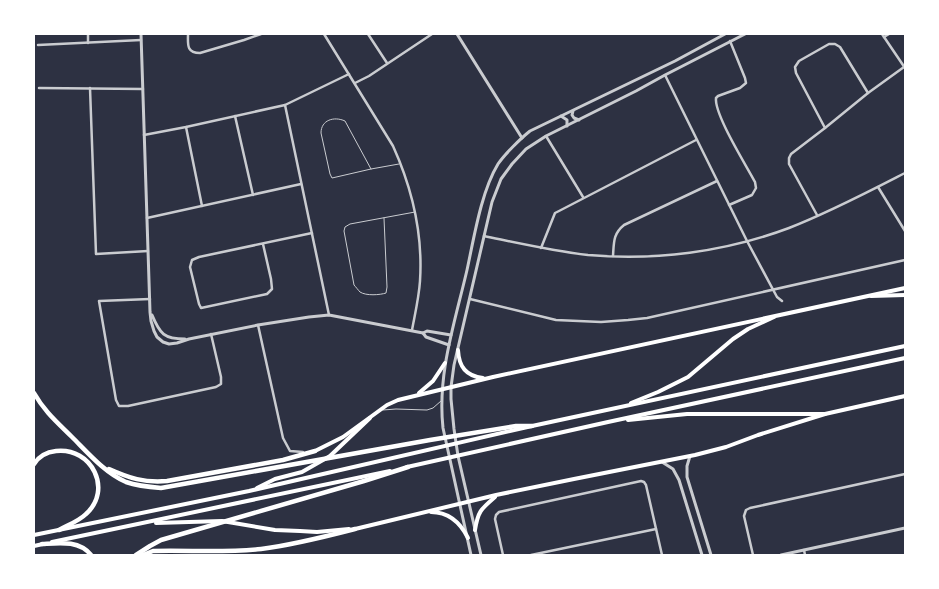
<svg xmlns="http://www.w3.org/2000/svg" width="939" height="589" font-family="'Zilla Slab',serif">
<style>
.lines{fill:none;stroke-linecap:round;stroke-linejoin:round}
.service{stroke:#caccd0;stroke-width:1}
.minor{stroke:#caccd0;stroke-width:2.5}
.tertiary{stroke:#caccd0;stroke-width:3}
.primary{stroke:#fff;stroke-width:4}
.trunk{stroke:#fff;stroke-width:4}
.motorway{stroke:#fff;stroke-width:4.5}
</style>
<rect width="100%" height="100%" fill="#2d3142"/>
<g class="lines">
<g class="service">
<path d="M371,169l-26,-48c-11,-5 -24,-1 -24,12l9,41 2,4 39,-9 28,-5"/>
<path d="M384,218l3,69 -1,6c-6,2 -20,3 -26,-1 -1,-1 -5,-6 -6,-7l-10,-54 1,-4 5,-3 65,-12"/>
<path d="M383,410l13,-1 31,1 6,-2 8,-7"/>
</g>
<g class="minor">
<path d="M88,34v9"/>
<path d="M188,34c0,10 -2,19 12,19l44,-13 17,-6"/>
<path d="M324,34l69,112c19,42 30,88 27,135 -1,16 -5,33 -8,49"/>
<path d="M368,34l19,29"/>
<path d="M882,34l23,34"/>
<path d="M884,37l5,-3"/>
<path d="M38,45l103,-5"/>
<path d="M665,75l82,166 30,56 5,4"/>
<path d="M355,83l14,-7 63,-42"/>
<path d="M39,88l104,1"/>
<path d="M90,88l6,166 52,-3"/>
<path d="M285,105l44,210"/>
<path d="M235,116l18,79"/>
<path d="M186,127l16,79"/>
<path d="M825,128l-29,-55 -1,-6 4,-6 30,-17h6l5,3 28,46"/>
<path d="M144,135l42,-8 99,-22 64,-31"/>
<path d="M546,136l37,61"/>
<path d="M878,187l27,44"/>
<path d="M729,205l23,-10 4,-7 -1,-6c-9,-17 -41,-68 -39,-84l2,-2 22,-8 6,-5 -1,-5 -15,-37"/>
<path d="M817,215l-28,-51v-6l2,-4 34,-26 43,-35 36,-26"/>
<path d="M147,218l154,-34"/>
<path d="M484,236c34,7 69,15 104,19 67,6 137,-3 201,-27 39,-15 79,-36 116,-55"/>
<path d="M263,244l8,35 1,10 -5,5 -66,14 -2,-4 -9,-37 2,-7 7,-3 113,-24"/>
<path d="M541,248l14,-35 4,-2 137,-71"/>
<path d="M613,256c1,-14 0,-22 11,-31l93,-44"/>
<path d="M150,299l-51,2 17,99 3,6h9l88,-19 5,-3v-7l-10,-43"/>
<path d="M470,299l86,21 45,2 27,-2 19,-2 258,-58"/>
<path d="M258,325l25,113 7,13 13,1"/>
<path d="M804,550l1,5"/>
<path d="M503,555l-8,-36 1,-4 3,-3 142,-31 3,1 2,3 16,70"/>
<path d="M531,555l125,-26"/>
<path d="M753,555l-9,-39 2,-6 4,-2 155,-34"/>
</g>
<g class="tertiary">
<path d="M141,34l9,278 1,9 3,10 3,6 6,5 6,2 8,-1 12,-4 69,-14 51,-8 20,-2 94,18 4,-2 24,4"/>
<path d="M457,34l65,104"/>
<path d="M573,111l-1,4 2,3 5,2"/>
<path d="M561,116l6,4v6"/>
<path d="M152,315c8,19 12,24 33,24"/>
<path d="M423,333l3,4 23,8"/>
<path d="M690,456l-3,10v11l24,78"/>
<path d="M662,462l11,7 6,11 23,75"/>
<path d="M471,555l-28,-127c-6,-54 12,-106 24,-158 7,-32 14,-78 31,-106 7,-10 22,-25 32,-33l145,-70 50,-27"/>
<path d="M481,555l-23,-99 -4,-27 -3,-30v-12l3,-22 38,-163 9,-23 11,-15 14,-15 20,-13 90,-45 29,-16 80,-41"/>
<path d="M781,555l124,-27"/>
</g>
<g class="primary">
<path d="M458,350c1,17 8,26 25,28"/>
<path d="M419,393l14,-12 12,-18"/>
<path d="M315,451l28,-14 44,-32 11,-5 95,-23 412,-89"/>
<path d="M431,512c18,0 29,10 37,26"/>
<path d="M355,529l141,-34 78,-16 121,-24 31,-8 32,-12 67,-21 80,-18"/>
<path d="M475,530c3,-19 6,-21 20,-33"/>
</g>
<g class="trunk">
<path d="M871,296l34,-1"/>
<path d="M631,403l27,-11 30,-15 45,-38 15,-10 26,-12"/>
<path d="M628,420l59,-6h138"/>
<path d="M407,467l201,-45 297,-64"/>
<path d="M257,488l18,-9 27,-7 28,-16 40,-38"/>
<path d="M156,523l66,-2 53,9 25,1 17,1 32,-3"/>
<path d="M34,535l215,-44 283,-65 373,-80"/>
<path d="M52,542l338,-71"/>
<path d="M34,546l9,-2"/>
</g>
<g class="motorway">
<path d="M34,393c10,18 24,30 38,44 16,16 33,36 54,45 12,4 23,5 35,6l269,-48 86,-14h16"/>
<path d="M34,464c5,-8 13,-12 22,-13 36,-4 57,39 30,63 -7,7 -18,11 -27,16"/>
<path d="M109,469c20,9 35,14 58,12l116,-21 32,-9"/>
<path d="M42,544c17,-1 37,-4 49,11"/>
<path d="M136,555l14,-9 11,-6 203,-59 44,-14"/>
<path d="M143,555l10,-4c36,-1 72,2 108,-2 32,-4 63,-12 94,-20"/>
</g>
</g>
<rect width="939" height="589" fill="none" stroke="#ffffff" stroke-width="70"/>
</svg>
